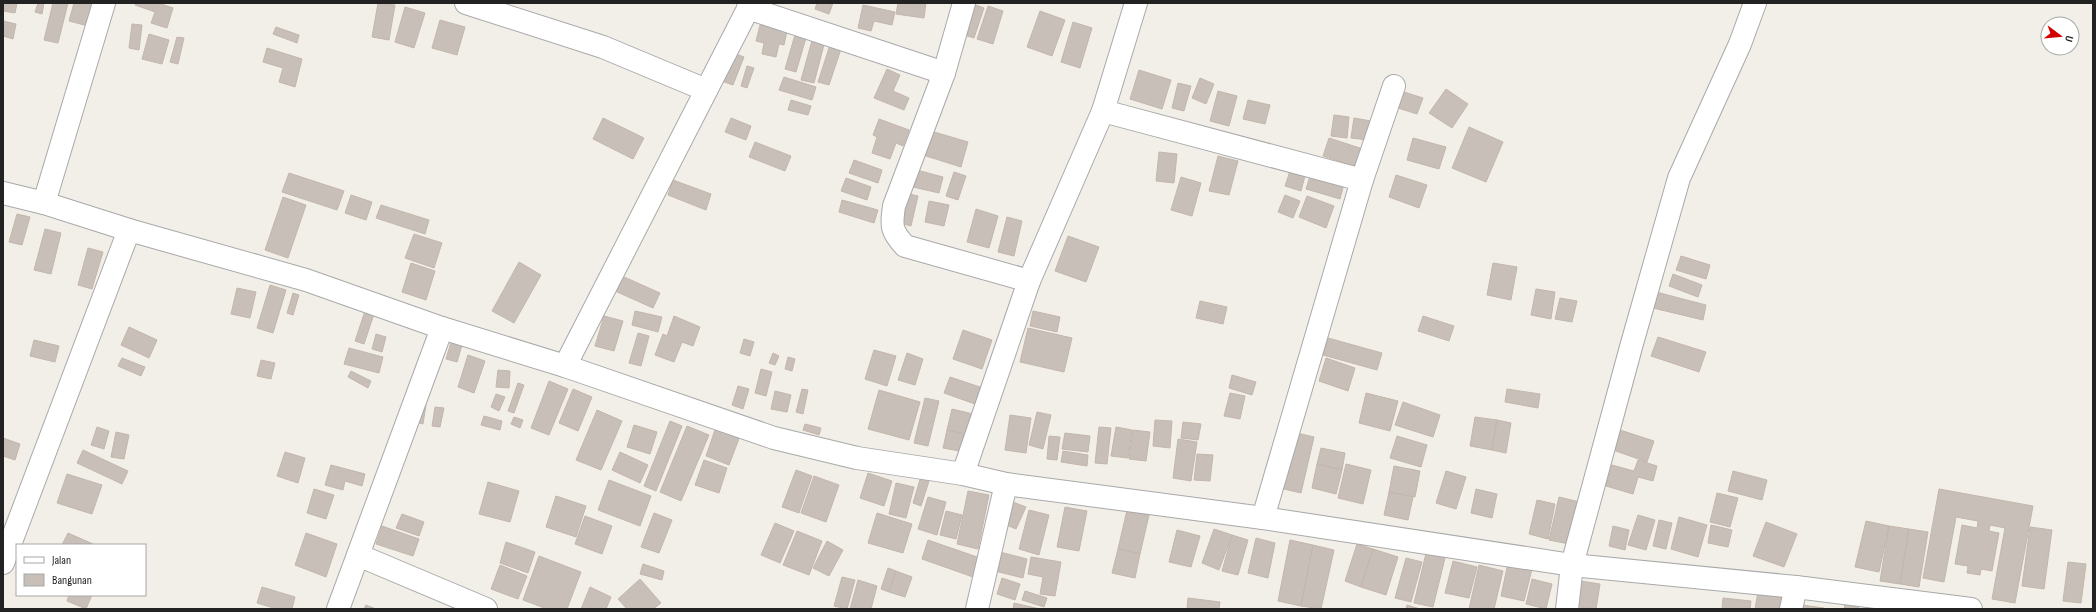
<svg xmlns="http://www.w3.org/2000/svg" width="2096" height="612" font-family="'Sofia Sans Condensed',sans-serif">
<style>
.building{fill:#c7bfb8;stroke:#c4b6ab}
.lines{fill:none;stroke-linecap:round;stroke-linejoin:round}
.minor-casing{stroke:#a9a9a9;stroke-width:24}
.minor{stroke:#fff;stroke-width:22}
</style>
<rect width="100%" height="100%" fill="#f2efe9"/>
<g class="building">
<path d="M3,3h14l-2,10 -12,-2z"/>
<path d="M38,3h6l-2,11 -7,-2z"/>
<path d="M53,3h15l-10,40 -14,-3z"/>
<path d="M74,3h23l-5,24 -23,-6z"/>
<path d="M136,3h22l15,5 -6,20 -16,-5 4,-11 -20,-7z"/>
<path d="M378,3l17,2 -6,35 -17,-3z"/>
<path d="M817,3h16l-4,11 -14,-5z"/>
<path d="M898,3h28l-2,15 -28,-4z"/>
<path d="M970,3l14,5 -10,30 -16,-5z"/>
<path d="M863,5l32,7 -3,13 -18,-4 -3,10 -13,-3z"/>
<path d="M988,6l15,5 -10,33 -16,-5z"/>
<path d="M405,7l20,6 -11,35 -19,-6z"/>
<path d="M1040,11l25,9 -13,36 -25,-9z"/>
<path d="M440,20l25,7 -8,28 -25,-7z"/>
<path d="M3,21l13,3 -3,15 -10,-3z"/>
<path d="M1073,22l19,6 -12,40 -19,-6z"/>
<path d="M132,24l10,1 -3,25 -10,-2z"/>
<path d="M760,25l27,6 -3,14 -5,-1 -3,13 -14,-3 2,-11 -8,-2z"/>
<path d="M276,27l23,8 -2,8 -24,-9z"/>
<path d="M797,28l11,3 -12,41 -11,-3z"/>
<path d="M149,34l20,6 -7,24 -20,-5z"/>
<path d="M177,37l7,1 -6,26 -8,-2z"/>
<path d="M813,37l12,4 -11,42 -13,-3z"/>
<path d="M830,45l11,4 -12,36 -11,-3z"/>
<path d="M267,48l35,11 -7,28 -16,-5 4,-14 -20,-6z"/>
<path d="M731,52l13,5 -11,28 -14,-5z"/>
<path d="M747,66l7,2 -7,20 -6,-2z"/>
<path d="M887,69l13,6 -7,16 16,7 -5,12 -30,-12z"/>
<path d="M1139,70l32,10 -9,29 -32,-10z"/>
<path d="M784,77l32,10 -4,13 -33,-10z"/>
<path d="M1200,78l14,6 -8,20 -14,-6z"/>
<path d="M1178,83l13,3 -7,25 -12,-3z"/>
<path d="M1446,89l22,15 -16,24 -23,-15z"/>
<path d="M1218,91l19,5 -8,30 -19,-5z"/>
<path d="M1404,92l19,6 -6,16 -19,-6z"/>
<path d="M791,100l20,6 -3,9 -20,-5z"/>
<path d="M1248,100l22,5 -5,19 -22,-5z"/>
<path d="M1334,115l15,2 -2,21 -16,-2z"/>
<path d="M603,118l41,20 -11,21 -40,-20z"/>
<path d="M731,118l20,8 -5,14 -21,-8z"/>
<path d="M1354,118l17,3 -3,19 -17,-2z"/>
<path d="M879,119l30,11 -6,16 -7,-3 -6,16 -18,-6 5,-16 -4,-2z"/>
<path d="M1469,127l34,15 -17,40 -34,-14z"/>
<path d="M931,131l37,11 -7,25 -38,-12z"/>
<path d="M1329,138l37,12 -6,18 -37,-12z"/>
<path d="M1413,138l33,9 -7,22 -32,-9z"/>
<path d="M755,142l36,14 -6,15 -36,-14z"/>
<path d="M1159,152l18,2 -3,29 -18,-2z"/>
<path d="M1218,156l20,5 -9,34 -20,-4z"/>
<path d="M854,160l28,10 -4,13 -29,-10z"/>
<path d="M917,170l26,7 -4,16 -26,-6z"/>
<path d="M1312,170l33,10 -5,19 -34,-10z"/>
<path d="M1290,171l15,5 -4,15 -16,-5z"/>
<path d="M954,172l12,4 -8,24 -12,-4z"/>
<path d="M289,173l55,18 -7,19 -55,-18z"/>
<path d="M1396,175l31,10 -8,23 -30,-11z"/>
<path d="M1181,177l20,6 -9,33 -21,-6z"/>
<path d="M846,178l25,9 -4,13 -26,-9z"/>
<path d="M673,180l38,14 -5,16 -38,-15z"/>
<path d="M905,193l13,3 -7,30 -14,-4z"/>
<path d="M351,195l21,7 -6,18 -21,-7z"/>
<path d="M1285,195l15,6 -7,17 -15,-6z"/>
<path d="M1307,196l27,10 -8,22 -27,-11z"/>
<path d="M283,197l23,8 -18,53 -23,-8z"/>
<path d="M842,200l36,10 -4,13 -35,-11z"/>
<path d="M929,201l20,4 -5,21 -19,-4z"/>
<path d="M381,205l48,15 -4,14 -49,-16z"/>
<path d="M976,209l22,7 -9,32 -22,-6z"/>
<path d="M17,214l13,3 -8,28 -13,-3z"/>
<path d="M1007,217l15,4 -8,35 -16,-4z"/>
<path d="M45,229l16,4 -10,41 -17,-4z"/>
<path d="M414,234l28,9 -8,25 -29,-10z"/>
<path d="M1068,236l31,11 -13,35 -31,-11z"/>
<path d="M88,248l15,4 -11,37 -14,-4z"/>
<path d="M1681,256l29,9 -4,14 -30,-9z"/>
<path d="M519,262l22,13 -27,48 -22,-12z"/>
<path d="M411,263l24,8 -9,29 -24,-8z"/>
<path d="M1493,263l24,4 -6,33 -24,-5z"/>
<path d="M1673,274l29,11 -4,12 -29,-11z"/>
<path d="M622,276l38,17 -7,15 -38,-17z"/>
<path d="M270,285l16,5 -13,43 -16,-5z"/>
<path d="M237,288l19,4 -6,26 -19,-4z"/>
<path d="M1536,289l19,3 -4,27 -20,-4z"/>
<path d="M1656,292l50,13 -3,15 -50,-12z"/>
<path d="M293,293l6,2 -6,20 -6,-2z"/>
<path d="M1560,298l17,3 -5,21 -17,-3z"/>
<path d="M1200,301l27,6 -4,17 -27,-6z"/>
<path d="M365,311l9,3 -10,30 -9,-3z"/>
<path d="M635,311l27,6 -4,15 -26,-7z"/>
<path d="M1033,311l27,6 -3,15 -27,-6z"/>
<path d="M604,316l19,5 -9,30 -19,-5z"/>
<path d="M674,316l26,11 -7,19 -11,-4 -8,20 -19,-7 8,-21 4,2z"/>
<path d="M1423,316l31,10 -5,15 -31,-10z"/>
<path d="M129,327l28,13 -8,18 -28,-13z"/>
<path d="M1028,328l44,10 -8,34 -44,-10z"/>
<path d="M963,330l29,10 -10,29 -29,-10z"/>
<path d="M638,333l11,3 -8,30 -12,-3z"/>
<path d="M376,334l10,3 -4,15 -10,-3z"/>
<path d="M1658,337l48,15 -7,20 -48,-16z"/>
<path d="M1328,338l54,15 -5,17 -54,-15z"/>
<path d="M452,339l11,3 -6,20 -11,-3z"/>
<path d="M744,339l10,3 -4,14 -10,-3z"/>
<path d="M34,340l25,6 -4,16 -25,-6z"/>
<path d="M349,348l34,9 -4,16 -35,-9z"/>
<path d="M874,350l22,6 -9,30 -22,-7z"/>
<path d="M773,353l6,3 -4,9 -6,-2z"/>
<path d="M907,353l16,6 -8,26 -17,-5z"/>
<path d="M468,355l17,6 -11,32 -16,-6z"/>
<path d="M788,357l7,2 -3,12 -7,-2z"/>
<path d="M122,358l23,9 -4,9 -23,-10z"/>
<path d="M1326,358l29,10 -7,23 -29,-10z"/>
<path d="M261,360l14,3 -4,16 -14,-3z"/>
<path d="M761,369l11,3 -6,24 -11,-3z"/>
<path d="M498,370l12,1 -1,17 -13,-1z"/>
<path d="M351,371l20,10 -3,7 -20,-11z"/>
<path d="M1232,375l24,7 -4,13 -23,-7z"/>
<path d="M950,377l30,10 -5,17 -31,-11z"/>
<path d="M549,381l19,8 -19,46 -18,-7z"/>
<path d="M518,383l6,2 -10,28 -6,-2z"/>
<path d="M738,386l11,3 -6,20 -11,-4z"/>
<path d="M573,389l19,8 -14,34 -19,-8z"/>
<path d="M802,389l6,1 -5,24 -7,-2z"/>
<path d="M1507,389l33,5 -2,14 -33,-6z"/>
<path d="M879,390l41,12 -11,38 -41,-11z"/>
<path d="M775,391l16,4 -4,17 -16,-3z"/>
<path d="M1230,393l15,3 -5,23 -16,-3z"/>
<path d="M1366,393l32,8 -8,30 -31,-8z"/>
<path d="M496,394l9,3 -6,14 -8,-4z"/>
<path d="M925,398l14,3 -11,45 -14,-3z"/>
<path d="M1403,402l37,13 -7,22 -38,-12z"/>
<path d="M416,403l10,2 -3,19 -11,-3z"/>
<path d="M435,407l9,1 -4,19 -8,-1z"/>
<path d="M952,409l21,5 -4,21 -22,-5z"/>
<path d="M597,410l25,11 -21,49 -25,-10z"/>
<path d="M1037,412l14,3 -8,34 -14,-4z"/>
<path d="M1010,415l21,3 -5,35 -21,-3z"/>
<path d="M484,416l18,5 -2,9 -19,-5z"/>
<path d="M514,417l9,3 -3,8 -9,-4z"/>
<path d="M1475,417l22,3 -5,30 -22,-4z"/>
<path d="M1155,420l17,1 -2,27 -17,-2z"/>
<path d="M1497,420l14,3 -5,30 -14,-3z"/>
<path d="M670,421l12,5 -26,65 -12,-5z"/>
<path d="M1183,422l18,2 -3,16 -17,-2z"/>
<path d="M805,424l16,4 -2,7 -16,-5z"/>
<path d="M634,425l23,7 -7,22 -23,-7z"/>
<path d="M687,426l22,9 -28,66 -21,-9z"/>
<path d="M97,427l12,4 -5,18 -13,-4z"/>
<path d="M716,427l24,9 -11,29 -23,-9z"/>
<path d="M1099,427l12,1 -4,36 -12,-1z"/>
<path d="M1116,427l16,3 -4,28 -17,-2z"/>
<path d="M947,430l22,5 -4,17 -22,-4z"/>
<path d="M1133,430l17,2 -4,29 -17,-2z"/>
<path d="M1620,430l34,11 -7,21 -34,-12z"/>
<path d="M116,432l13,3 -5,24 -13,-2z"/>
<path d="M1065,433l25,3 -2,16 -26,-3z"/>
<path d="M1297,433l17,4 -13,56 -17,-4z"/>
<path d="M1049,436l11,1 -3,23 -10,-1z"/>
<path d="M1397,436l30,9 -6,22 -31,-9z"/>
<path d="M3,438l17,6 -5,16 -12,-4z"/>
<path d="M1178,439l19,3 -6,39 -18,-3z"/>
<path d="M1321,448l24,5 -3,17 -25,-6z"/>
<path d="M83,450l45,21 -6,13 -45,-21z"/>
<path d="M1063,451l25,4 -1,11 -26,-4z"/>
<path d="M285,452l20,6 -7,25 -21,-7z"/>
<path d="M620,452l28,13 -8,18 -28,-13z"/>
<path d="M1197,454l16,1 -3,26 -16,-1z"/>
<path d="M704,460l23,8 -8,25 -24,-8z"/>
<path d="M1638,460l19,6 -4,15 -15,-4 -5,17 -27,-8 6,-21 22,6z"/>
<path d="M1317,464l25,6 -6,24 -24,-6z"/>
<path d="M1346,464l25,6 -8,34 -25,-6z"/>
<path d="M331,465l34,9 -3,12 -17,-5 -2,9 -18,-5z"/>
<path d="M1394,466l26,5 -5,26 -26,-5z"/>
<path d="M796,470l16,6 -13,37 -17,-6z"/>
<path d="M1446,471l20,6 -10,32 -20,-6z"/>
<path d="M1733,471l34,9 -5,20 -34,-9z"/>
<path d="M868,473l24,8 -8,25 -24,-8z"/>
<path d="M67,474l35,11 -10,29 -35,-11z"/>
<path d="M814,476l25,9 -13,37 -25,-9z"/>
<path d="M921,476l9,2 -9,28 -8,-3z"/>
<path d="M609,480l42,16 -11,30 -42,-16z"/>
<path d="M488,482l31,9 -9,31 -31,-8z"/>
<path d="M896,483l18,4 -8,31 -17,-4z"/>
<path d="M314,489l20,6 -8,24 -19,-6z"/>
<path d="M1476,489l21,5 -5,24 -21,-5z"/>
<path d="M1939,489l94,17 -18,97 -23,-4 13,-71 -15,-3 -1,6 10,2 -7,38 -11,-2 -1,6 -13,-2 1,-7 -13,-2 7,-39 15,3 1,-7 -22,-4 -12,65 -21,-4z"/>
<path d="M968,491l21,4 -11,54 -21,-5z"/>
<path d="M1389,492l24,5 -5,23 -24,-5z"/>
<path d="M1717,493l21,5 -8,29 -20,-5z"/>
<path d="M556,496l30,10 -10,31 -30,-10z"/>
<path d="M928,497l18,5 -9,33 -19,-6z"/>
<path d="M1559,497l25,6 -10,42 -25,-5z"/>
<path d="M1537,500l18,4 -7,35 -19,-5z"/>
<path d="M1013,502l13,5 -10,22 -12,-5z"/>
<path d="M1065,507l22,4 -8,40 -22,-4z"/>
<path d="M1029,510l20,5 -10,40 -20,-6z"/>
<path d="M1127,510l22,5 -9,39 -22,-5z"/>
<path d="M946,511l16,4 -6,24 -16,-4z"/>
<path d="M654,513l18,7 -13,33 -18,-6z"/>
<path d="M877,513l35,11 -9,29 -35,-10z"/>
<path d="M402,514l22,8 -5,14 -23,-8z"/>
<path d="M1638,515l17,5 -9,30 -18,-5z"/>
<path d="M585,516l27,10 -10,28 -27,-10z"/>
<path d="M1679,517l28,8 -9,32 -27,-8z"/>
<path d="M1659,520l13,3 -6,26 -13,-3z"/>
<path d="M1866,521l23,5 -10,46 -24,-5z"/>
<path d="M1766,522l31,12 -13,33 -31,-11z"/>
<path d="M775,523l19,8 -14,32 -19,-8z"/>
<path d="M1711,525l21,5 -4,17 -20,-4z"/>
<path d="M382,526l37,13 -6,17 -37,-12z"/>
<path d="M1613,526l16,4 -4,20 -16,-4z"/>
<path d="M1889,526l20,3 -9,55 -20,-3z"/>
<path d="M2030,527l22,3 -8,59 -22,-3z"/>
<path d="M1214,529l18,6 -13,35 -17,-7z"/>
<path d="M1909,529l19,3 -9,55 -19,-3z"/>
<path d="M1177,530l23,6 -9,31 -22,-5z"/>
<path d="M797,531l25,10 -13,34 -26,-10z"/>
<path d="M68,533l25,11v1h-31z"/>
<path d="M306,533l31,11 -11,33 -31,-12z"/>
<path d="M1232,535l16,5 -10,35 -16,-4z"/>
<path d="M1256,538l19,5 -7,35 -20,-5z"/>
<path d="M928,540l52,18 -7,19 -51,-18z"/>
<path d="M1290,540l23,5 -12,61 -23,-5z"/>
<path d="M827,541l16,9 -14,26 -16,-8z"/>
<path d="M506,542l29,10 -7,21 -28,-10z"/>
<path d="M1357,544l16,5 -12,38 -16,-6z"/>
<path d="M1313,545l21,5 -13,59 -20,-3z"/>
<path d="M1118,549l22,5 -5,24 -23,-5z"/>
<path d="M1373,549l25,8 -12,38 -25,-8z"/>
<path d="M1427,549l19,5 -13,53 -19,-4z"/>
<path d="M996,551l31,8 -4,19 -32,-8z"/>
<path d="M539,556l42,16 -14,37h-20l-24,-9z"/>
<path d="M1031,557l30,5 -6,34 -15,-2 3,-17 -15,-3z"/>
<path d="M1406,558l16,4 -11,40 -16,-4z"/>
<path d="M1453,561l24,6 -8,31 -24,-5z"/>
<path d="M2068,562l18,2 -5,39 -18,-2z"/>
<path d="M1508,563l24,6 -8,32 -23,-5z"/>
<path d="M643,564l21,7 -2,9 -22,-6z"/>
<path d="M500,565l27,11 -9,23 -27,-10z"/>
<path d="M1479,565l24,6 -9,38h-25z"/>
<path d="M888,568l8,3 -7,21 -8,-3z"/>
<path d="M896,571l16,6 -7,20 -16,-5z"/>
<path d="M842,577l13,3 -8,29 -13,-3z"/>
<path d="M1002,578l18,6 -5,16 -18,-6z"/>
<path d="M640,579l21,24 -8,6h-26l-9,-10z"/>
<path d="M1532,579l20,5 -6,25 -20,-5z"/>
<path d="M858,580l19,6 -6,23h-21z"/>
<path d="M1574,580l26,4 -4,25 -26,-3z"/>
<path d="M262,587l33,10 -3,12h-15l-20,-6z"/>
<path d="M590,587l21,10 -5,12h-25z"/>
<path d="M1025,591l22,7 -3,9 -22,-7z"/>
<path d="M1758,592l23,4 -2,13h-24z"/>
<path d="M69,595h23l-6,14 -19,-8z"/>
<path d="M1188,598l32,4 -1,7h-32z"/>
<path d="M1723,598l28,3 -1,8h-28z"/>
<path d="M1014,603l26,6h-27z"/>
<path d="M1845,604l14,3 -1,2h-14z"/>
<path d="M366,605l10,4h-12z"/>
<path d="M1407,605l13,4h-14z"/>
<path d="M1802,605l22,3v1h-22z"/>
</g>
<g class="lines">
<defs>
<g id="minor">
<path d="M466,3l137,44 103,43"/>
<path d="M964,3l-20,70 -50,133c-3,20 -3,25 11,40l124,35"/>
<path d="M748,8l196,65"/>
<path d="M1103,111l259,69"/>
<path d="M3,193l41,10 60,-200"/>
<path d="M44,203l85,27 177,50 136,48 123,38 209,72 83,20 106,16 43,10 257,34 309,47 224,22 175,22"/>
<path d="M565,366l186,-363"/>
<path d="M963,474l66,-193 74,-170 33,-108"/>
<path d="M1263,518l99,-338 32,-94"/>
<path d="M358,555l128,54"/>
<path d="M3,563l126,-333"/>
<path d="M338,609l104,-281"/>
<path d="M977,609l29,-125"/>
<path d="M1567,609l5,-44 59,-218 48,-169 61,-134 15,-41"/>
<path d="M1791,609l5,-22"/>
</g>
</defs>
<use href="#minor" class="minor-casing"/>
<use href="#minor" class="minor"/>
</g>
<rect width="2096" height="612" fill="none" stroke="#222222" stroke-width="8"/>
<rect x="16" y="544" width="130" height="52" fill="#ffffff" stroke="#a7a7a7"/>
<rect x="24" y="557" width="20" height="6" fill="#ffffff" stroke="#a7a7a7"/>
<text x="52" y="564" font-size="12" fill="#222222">Jalan</text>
<rect x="24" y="574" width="20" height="12" fill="#c7bfb8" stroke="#a7a7a7"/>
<text x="52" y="584" font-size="12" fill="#222222">Bangunan</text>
<g transform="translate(2060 36) rotate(106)"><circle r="19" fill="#ffffff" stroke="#a7a7a7"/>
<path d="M0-3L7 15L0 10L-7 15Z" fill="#d40000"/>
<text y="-6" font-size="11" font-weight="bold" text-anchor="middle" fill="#222222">U</text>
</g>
</svg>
